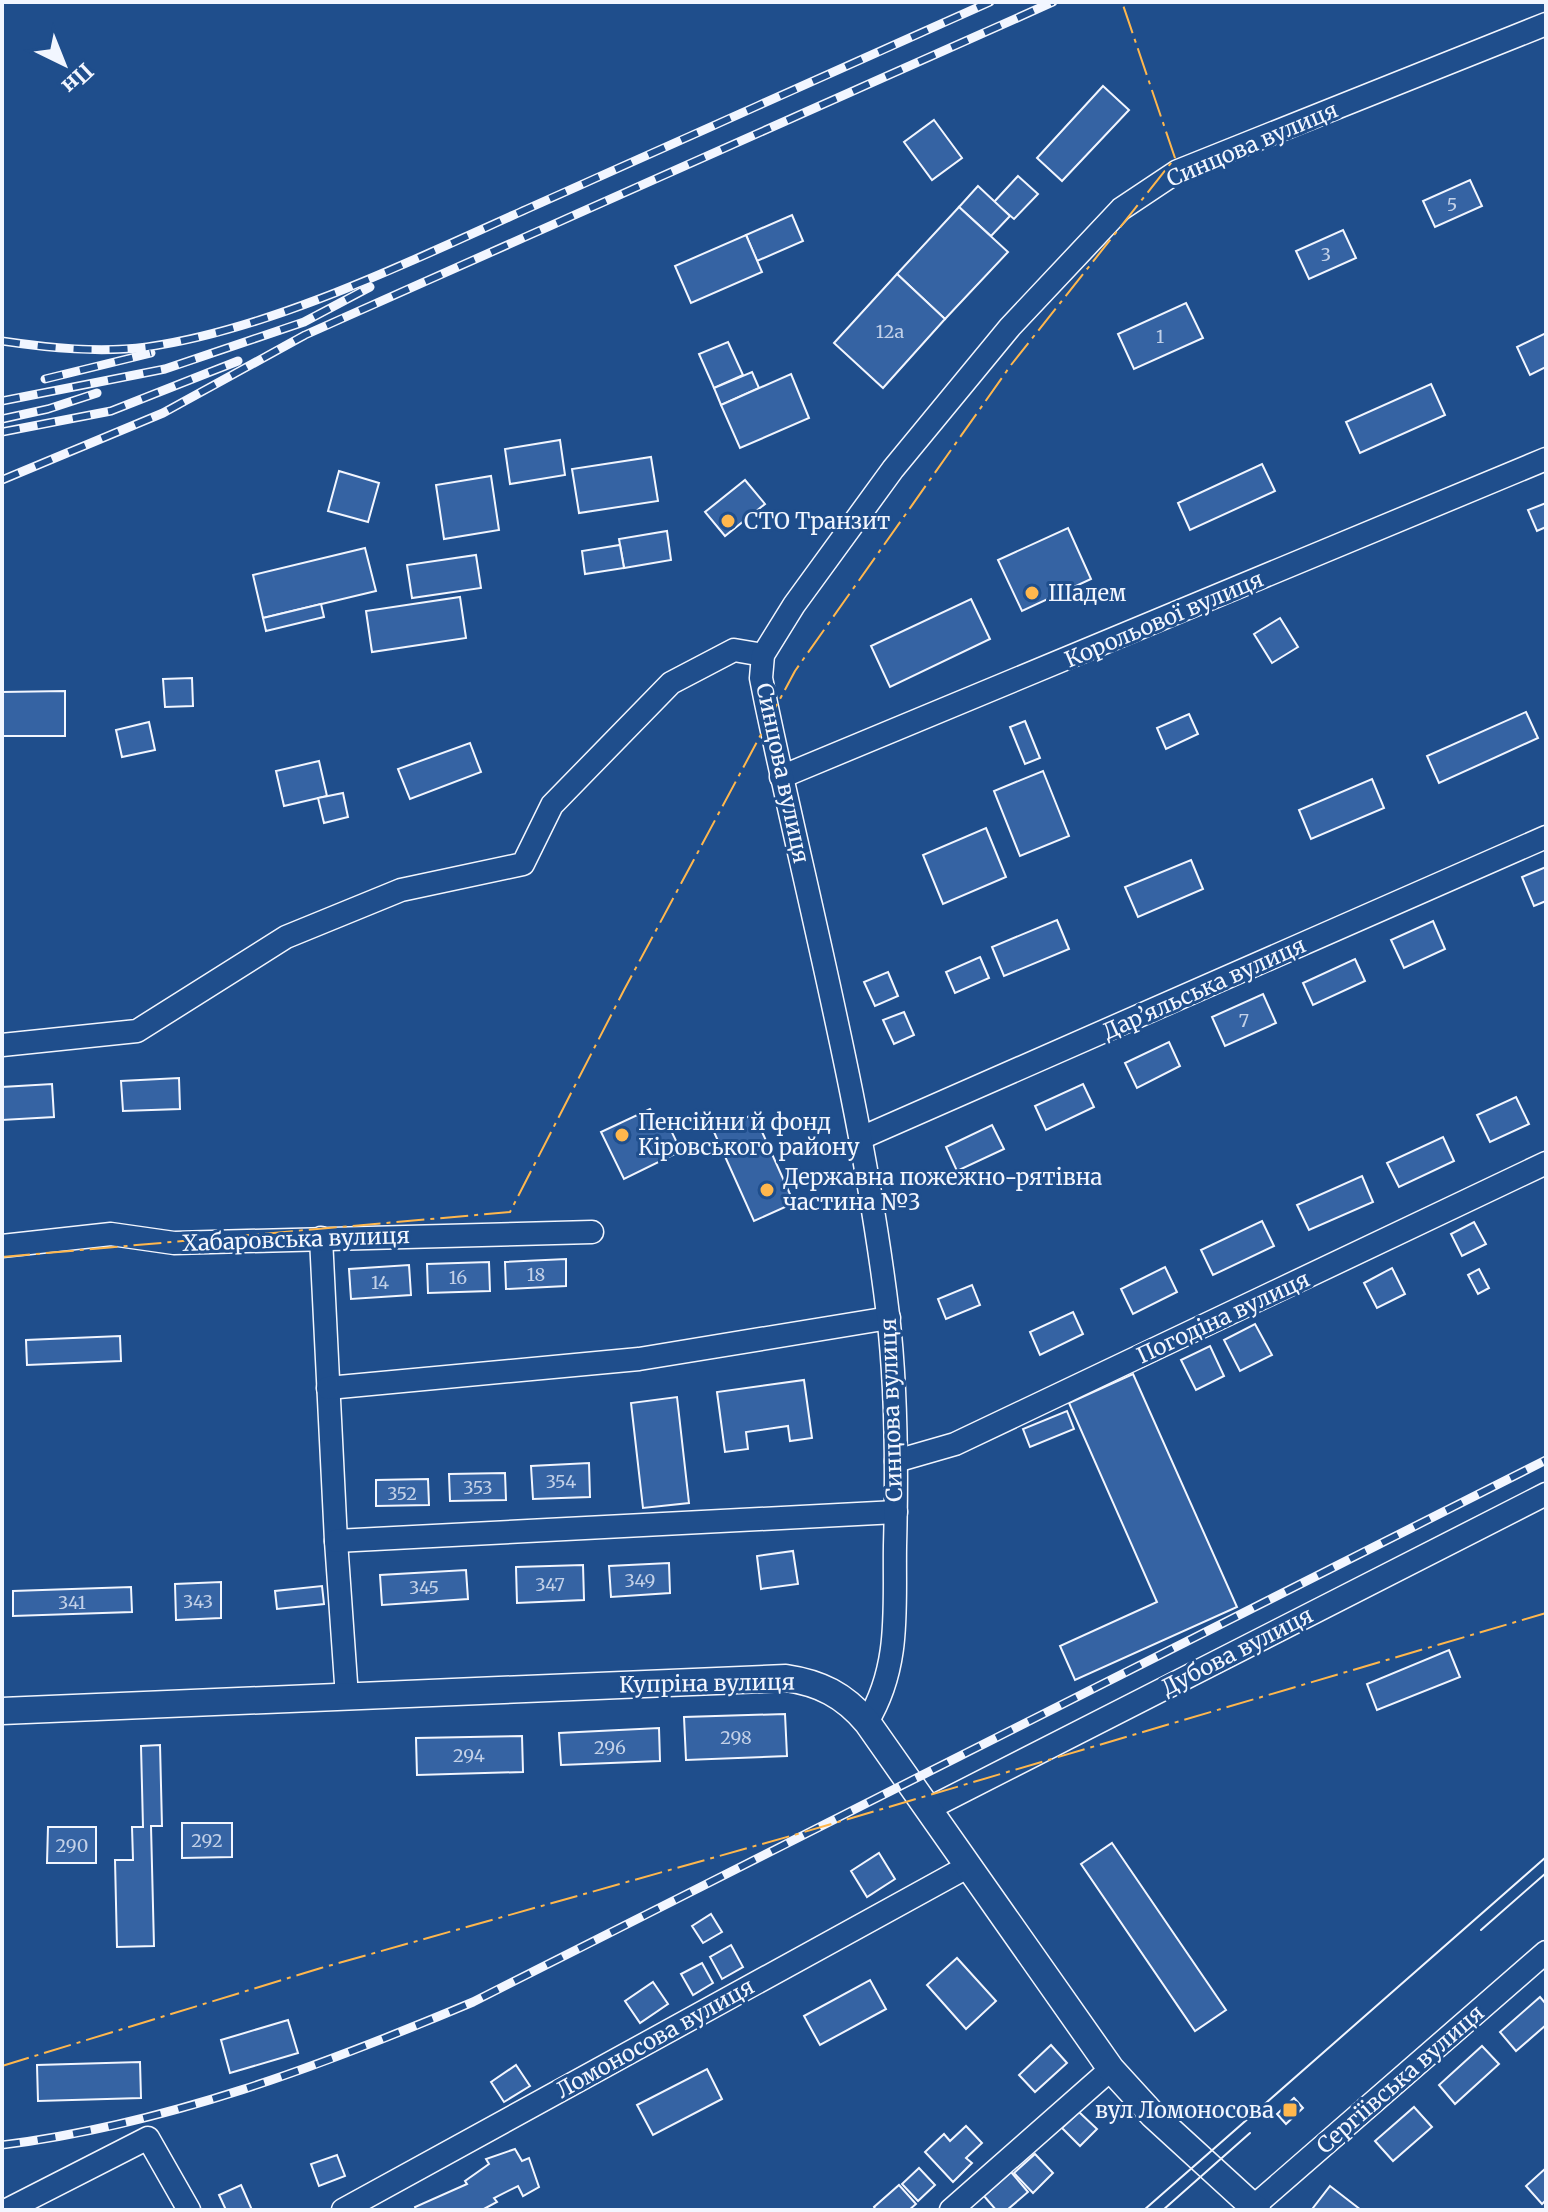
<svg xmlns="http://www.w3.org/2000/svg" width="1548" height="2212" font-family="Merriweather,serif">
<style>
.building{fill:#3563a3;stroke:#f2f6ff;stroke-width:2}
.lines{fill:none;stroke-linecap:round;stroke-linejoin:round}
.minor-casing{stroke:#f2f6ff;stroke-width:25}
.major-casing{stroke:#f2f6ff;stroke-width:29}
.minor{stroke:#1f4e8c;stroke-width:22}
.major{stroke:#1f4e8c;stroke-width:26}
.tram{stroke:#f2f6ff;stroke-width:2}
.rail-casing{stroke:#f2f6ff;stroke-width:9}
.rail{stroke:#1f4e8c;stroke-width:6;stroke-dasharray:18;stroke-linecap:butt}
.power{stroke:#ffb74d;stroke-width:2;stroke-dasharray:28 6 4 6;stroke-linecap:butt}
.poi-dot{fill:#ffb74d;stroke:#1f4e8c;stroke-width:3}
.labels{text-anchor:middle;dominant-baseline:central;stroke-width:6;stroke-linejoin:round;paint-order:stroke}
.number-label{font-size:18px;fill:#c3d1e8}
.street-label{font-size:22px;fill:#f2f6ff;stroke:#1f4e8c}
.poi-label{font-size:22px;fill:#f2f6ff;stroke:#1f4e8c;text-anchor:start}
</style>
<rect width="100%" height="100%" fill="#1f4e8c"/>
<g class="building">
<path d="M1103,86l26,24 -67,71 -25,-23z"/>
<path d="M934,120l28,38 -30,22 -28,-38z"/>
<path d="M1018,176l20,18 -24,25 -20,-17z"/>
<path d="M1470,180l12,26 -47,21 -12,-26z"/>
<path d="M978,186l32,30 -19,20 -32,-29z"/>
<path d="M959,207l49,45 -63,67 -48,-45z"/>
<path d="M792,215l11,26 -46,20 -11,-26z"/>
<path d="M1343,230l13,28 -47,21 -13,-28z"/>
<path d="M746,235l16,37 -71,31 -16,-37z"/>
<path d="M897,274l48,45 -62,69 -49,-45z"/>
<path d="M1186,303l17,35 -69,31 -16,-35z"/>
<path d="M1546,333v34l-16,8 -13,-28z"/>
<path d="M728,342l15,33 -29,13 -15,-34z"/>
<path d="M752,372l7,16 -38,17 -7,-17z"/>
<path d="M791,374l18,44 -69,30 -19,-43z"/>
<path d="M1431,384l14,31 -85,38 -14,-31z"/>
<path d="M560,440l5,35 -55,9 -5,-35z"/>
<path d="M651,457l7,44 -79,12 -7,-44z"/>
<path d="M1262,464l13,27 -85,39 -12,-27z"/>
<path d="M339,471l40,12 -11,39 -40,-11z"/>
<path d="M491,476l8,54 -55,9 -8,-54z"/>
<path d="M745,480l20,24 -40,32 -20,-24z"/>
<path d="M1546,503v24l-9,4 -9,-21z"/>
<path d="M1068,528l23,51 -69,32 -24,-51z"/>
<path d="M667,531l4,29 -47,8 -5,-29z"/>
<path d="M620,545l4,23 -39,6 -3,-23z"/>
<path d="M365,548l11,43 -113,27 -10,-43z"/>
<path d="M476,555l5,33 -69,10 -5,-33z"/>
<path d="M460,597l6,41 -94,14 -6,-41z"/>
<path d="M971,599l19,40 -100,48 -19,-41z"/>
<path d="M321,604l3,13 -58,14 -3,-13z"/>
<path d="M1280,618l18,29 -26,16 -18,-29z"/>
<path d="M192,678l1,28 -28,1 -2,-28z"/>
<path d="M65,691v45h-63v-44z"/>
<path d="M1526,712l12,26 -99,45 -12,-27z"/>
<path d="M1189,714l9,20 -32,15 -9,-21z"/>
<path d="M1025,721l15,37 -15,6 -15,-37z"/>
<path d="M149,722l6,28 -33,7 -6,-27z"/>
<path d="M470,743l11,29 -71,27 -12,-30z"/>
<path d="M319,761l8,35 -43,10 -8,-35z"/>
<path d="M1043,771l26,65 -49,20 -26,-65z"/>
<path d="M1372,779l12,29 -73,31 -12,-29z"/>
<path d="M343,793l5,24 -24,6 -6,-25z"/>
<path d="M986,828l20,49 -63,27 -20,-49z"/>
<path d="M1191,860l12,29 -65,28 -13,-30z"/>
<path d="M1546,867v34l-12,5 -12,-29z"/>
<path d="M1057,920l12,29 -65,27 -12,-29z"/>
<path d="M1433,921l12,28 -41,19 -13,-28z"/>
<path d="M980,957l9,21 -34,15 -9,-21z"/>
<path d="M1355,959l10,22 -52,24 -10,-22z"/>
<path d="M888,972l10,24 -23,10 -11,-24z"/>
<path d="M1263,994l13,29 -51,23 -13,-29z"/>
<path d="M904,1012l10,23 -20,9 -11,-24z"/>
<path d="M1169,1042l11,24 -43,22 -12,-25z"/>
<path d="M179,1078l1,31 -57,2 -2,-30z"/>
<path d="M52,1084l2,33 -52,3v-33z"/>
<path d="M1083,1084l11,23 -48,23 -11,-24z"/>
<path d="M1516,1097l13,27 -39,18 -13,-27z"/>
<path d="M650,1109l7,13 8,-4 16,33 -57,28 -23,-47z"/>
<path d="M754,1114l40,89 -40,18 -40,-89z"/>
<path d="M992,1125l12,24 -47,22 -11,-24z"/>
<path d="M1443,1137l11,24 -55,26 -12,-24z"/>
<path d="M1362,1176l11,26 -64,28 -12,-25z"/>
<path d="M1262,1221l12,25 -61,29 -12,-25z"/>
<path d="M1474,1222l12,22 -24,12 -11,-22z"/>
<path d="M566,1259v27l-60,3 -1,-27z"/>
<path d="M489,1262l1,29 -62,2 -1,-29z"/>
<path d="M409,1265l2,30 -60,4 -2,-30z"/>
<path d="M1165,1267l12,25 -44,22 -12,-25z"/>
<path d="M1392,1268l13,26 -28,14 -13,-25z"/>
<path d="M1479,1269l10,19 -11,6 -10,-19z"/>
<path d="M972,1285l8,20 -34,14 -8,-20z"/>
<path d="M1073,1312l10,22 -43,21 -10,-23z"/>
<path d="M1255,1324l17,31 -32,16 -16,-31z"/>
<path d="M120,1336l1,25 -94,4 -1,-25z"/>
<path d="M1210,1346l14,30 -28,14 -15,-30z"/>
<path d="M1133,1374l104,233 -162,73 -15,-34 97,-44 -88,-199z"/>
<path d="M804,1380l8,58 -22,3 -2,-15 -42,6 2,17 -23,3 -8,-60z"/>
<path d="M677,1397l12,106 -46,5 -12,-105z"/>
<path d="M1067,1411l7,18 -44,18 -7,-18z"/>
<path d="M589,1463l1,34 -57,2 -2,-33z"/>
<path d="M505,1473l1,27 -56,1 -1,-27z"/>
<path d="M428,1479l1,26 -53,1v-26z"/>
<path d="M793,1551l5,33 -37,5 -4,-33z"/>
<path d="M669,1563l1,30 -59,4 -2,-31z"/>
<path d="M583,1565l1,35 -67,3 -1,-36z"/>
<path d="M466,1570l2,29 -86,6 -2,-30z"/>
<path d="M221,1582v36l-45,2 -1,-36z"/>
<path d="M322,1586l2,18 -47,5 -2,-18z"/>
<path d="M131,1587l1,25 -119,4v-25z"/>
<path d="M1449,1650l11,27 -83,33 -10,-26z"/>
<path d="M785,1714l2,42 -101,4 -2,-43z"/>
<path d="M659,1728l1,33 -99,4 -2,-32z"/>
<path d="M522,1736l1,36 -106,3 -1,-37z"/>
<path d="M160,1745l2,81h-11l3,120 -37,1 -2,-87h18l-1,-33h11l-2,-81z"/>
<path d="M182,1823h50v34l-50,1z"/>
<path d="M48,1827h48v36h-49z"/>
<path d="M1112,1843l114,167 -31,21 -114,-167z"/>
<path d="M879,1853l16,26 -28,18 -16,-26z"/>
<path d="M711,1914l11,18 -19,11 -11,-17z"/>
<path d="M731,1945l12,22 -21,12 -12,-22z"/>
<path d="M957,1958l39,43 -30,28 -39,-44z"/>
<path d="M702,1963l11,20 -20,12 -12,-21z"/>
<path d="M870,1980l16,29 -66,36 -16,-29z"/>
<path d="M653,1982l15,22 -28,19 -15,-22z"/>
<path d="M1540,1997l6,7v21l-30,26 -16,-19z"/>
<path d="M288,2020l10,33 -68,20 -9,-33z"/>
<path d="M1051,2045l16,18 -32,29 -16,-17z"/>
<path d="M1482,2046l17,18 -44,40 -16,-19z"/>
<path d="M140,2062l1,36 -103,3 -1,-36z"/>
<path d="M516,2065l14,21 -26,16 -13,-20z"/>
<path d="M707,2069l15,30 -69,36 -16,-30z"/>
<path d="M1294,2098l9,10 -17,16 -9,-10z"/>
<path d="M1414,2107l18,20 -39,34 -18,-20z"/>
<path d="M1079,2112l18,17 -17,17 -18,-18z"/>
<path d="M966,2126l16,17 -16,15 6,5 -19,19 -28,-30 19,-18 6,7z"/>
<path d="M515,2149l7,12 7,-3 10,29 -16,9 -5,-10 -24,12 3,4 -15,8h-66l-1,-3 52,-23 -2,-3 24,-17 -3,-5z"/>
<path d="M1035,2154l18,19 -20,20 -19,-20z"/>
<path d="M337,2155l8,21 -26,10 -8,-22z"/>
<path d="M919,2168l16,17 -17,16 -16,-17z"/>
<path d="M1546,2168v32l-4,4 -16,-18z"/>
<path d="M1011,2172l17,20 -21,18h-11l-12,-14z"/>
<path d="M241,2185l11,25h-26l-7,-15z"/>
<path d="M899,2185l17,19 -7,6h-33l-2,-3z"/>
<path d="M1330,2186l31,24h-45l-3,-2z"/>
</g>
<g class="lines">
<defs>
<g id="minor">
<path d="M781,777l765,-318"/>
<path d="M2,1045l135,-14 149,-94 115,-47 122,-26 29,-59 119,-122 63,-33 29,5"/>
<path d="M861,1138l685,-301"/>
<path d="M321,1238l15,303 11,156"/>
<path d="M2,1246l109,-12 63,9 418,-11"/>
<path d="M328,1388l311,-29 250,-41"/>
<path d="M896,1461l59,-17 591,-281"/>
<path d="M336,1541l560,-29"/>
<path d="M867,1722c34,-56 27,-114 28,-176 2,-76 2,-155 -7,-231 -25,-207 -79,-408 -122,-612l-5,-25 2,-23 31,-50 99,-136 117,-142 111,-118 57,-38 368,-147"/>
<path d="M928,1809l618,-315"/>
<path d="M1253,2207l293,-255"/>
<path d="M7,2210l141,-72 41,72"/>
<path d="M343,2210l624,-343"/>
<path d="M951,2210l160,-141"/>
</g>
<path id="major" d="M2,1711l784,-33c34,5 58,17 81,44l244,347 42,46 104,95"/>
</defs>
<use href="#minor" class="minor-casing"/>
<use href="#major" class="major-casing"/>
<use href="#minor" class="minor"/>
<use href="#major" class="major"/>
<g class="tram">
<path d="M1481,1930l65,-57"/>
<path d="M1144,2210l402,-353"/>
<path d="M1163,2210l87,-77"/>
</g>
<defs>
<g id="rail">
<path d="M2,341c48,7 97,12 145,6 125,-18 264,-86 380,-138 154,-69 309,-138 463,-207"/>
<path d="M45,379l106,-26"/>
<path d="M2,401l163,-32 139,-47 66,-35"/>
<path d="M2,419l46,-10 49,-16"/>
<path d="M2,432l109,-21 127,-50"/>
<path d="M2,480l161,-67 142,-78 748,-333"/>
<path d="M2,2145c163,-20 321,-80 471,-143l1073,-542"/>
</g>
</defs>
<use href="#rail" class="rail-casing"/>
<use href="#rail" class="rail"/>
<g class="power">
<path d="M2,1257l508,-45 114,-222 171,-319 216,-306 164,-207 -53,-156"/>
<path d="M2,2066l319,-98 473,-133 752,-222"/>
</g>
</g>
<g class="poi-dot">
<circle cx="728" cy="521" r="8"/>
<circle cx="1032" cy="593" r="8"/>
<circle cx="622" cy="1135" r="8"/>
<circle cx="767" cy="1190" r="8"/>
<rect x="1282" y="2102" width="16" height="16" rx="4"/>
</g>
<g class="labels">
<g class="number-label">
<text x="1452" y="204">5</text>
<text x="1326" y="254">3</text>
<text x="890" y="331">12а</text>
<text x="1160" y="336">1</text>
<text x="1244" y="1020">7</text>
<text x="536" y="1274">18</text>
<text x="458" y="1277">16</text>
<text x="380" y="1282">14</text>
<text x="561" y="1481">354</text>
<text x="478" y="1487">353</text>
<text x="402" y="1493">352</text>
<text x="640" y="1580">349</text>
<text x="550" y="1584">347</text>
<text x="424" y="1587">345</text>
<text x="198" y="1601">343</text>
<text x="72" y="1602">341</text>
<text x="736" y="1737">298</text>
<text x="610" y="1747">296</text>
<text x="469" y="1755">294</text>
<text x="207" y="1840">292</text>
<text x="72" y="1845">290</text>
</g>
<g class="street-label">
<text transform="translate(1252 144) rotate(-23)">Синцова вулиця</text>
<text transform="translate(1164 619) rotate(-23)">Корольової вулиця</text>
<text transform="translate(783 773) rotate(78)">Синцова вулиця</text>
<text transform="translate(1204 988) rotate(-24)">Дар’яльська вулиця</text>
<text transform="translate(296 1239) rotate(-2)">Хабаровська вулиця</text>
<text transform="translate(1223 1317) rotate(-25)">Погодіна вулиця</text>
<text transform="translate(891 1410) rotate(-92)">Синцова вулиця</text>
<text transform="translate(1237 1651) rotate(-27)">Дубова вулиця</text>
<text transform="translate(707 1683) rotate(-1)">Купріна вулиця</text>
<text transform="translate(655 2038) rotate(-29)">Ломоносова вулиця</text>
<text transform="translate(1400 2079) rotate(-41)">Сергіївська вулиця</text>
</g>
<g class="poi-label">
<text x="744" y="521">СТО Транзит</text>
<text x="1048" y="593">Шадем</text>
<text x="638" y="1122">Пенсійни й фонд<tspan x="638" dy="25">Кіровського району</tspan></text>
<text x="783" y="1177">Державна пожежно-рятівна<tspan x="783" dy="25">частина №3</tspan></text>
<text x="1274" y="2110" text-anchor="end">вул Ломоносова</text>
</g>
</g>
<rect width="1548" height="2212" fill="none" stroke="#f2f6ff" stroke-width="8"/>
<g transform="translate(64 64) rotate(137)" stroke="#1f4e8c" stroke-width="6" paint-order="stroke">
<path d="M0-6L14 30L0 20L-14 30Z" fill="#f2f6ff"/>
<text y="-12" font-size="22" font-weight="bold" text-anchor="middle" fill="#f2f6ff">Пн</text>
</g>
</svg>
